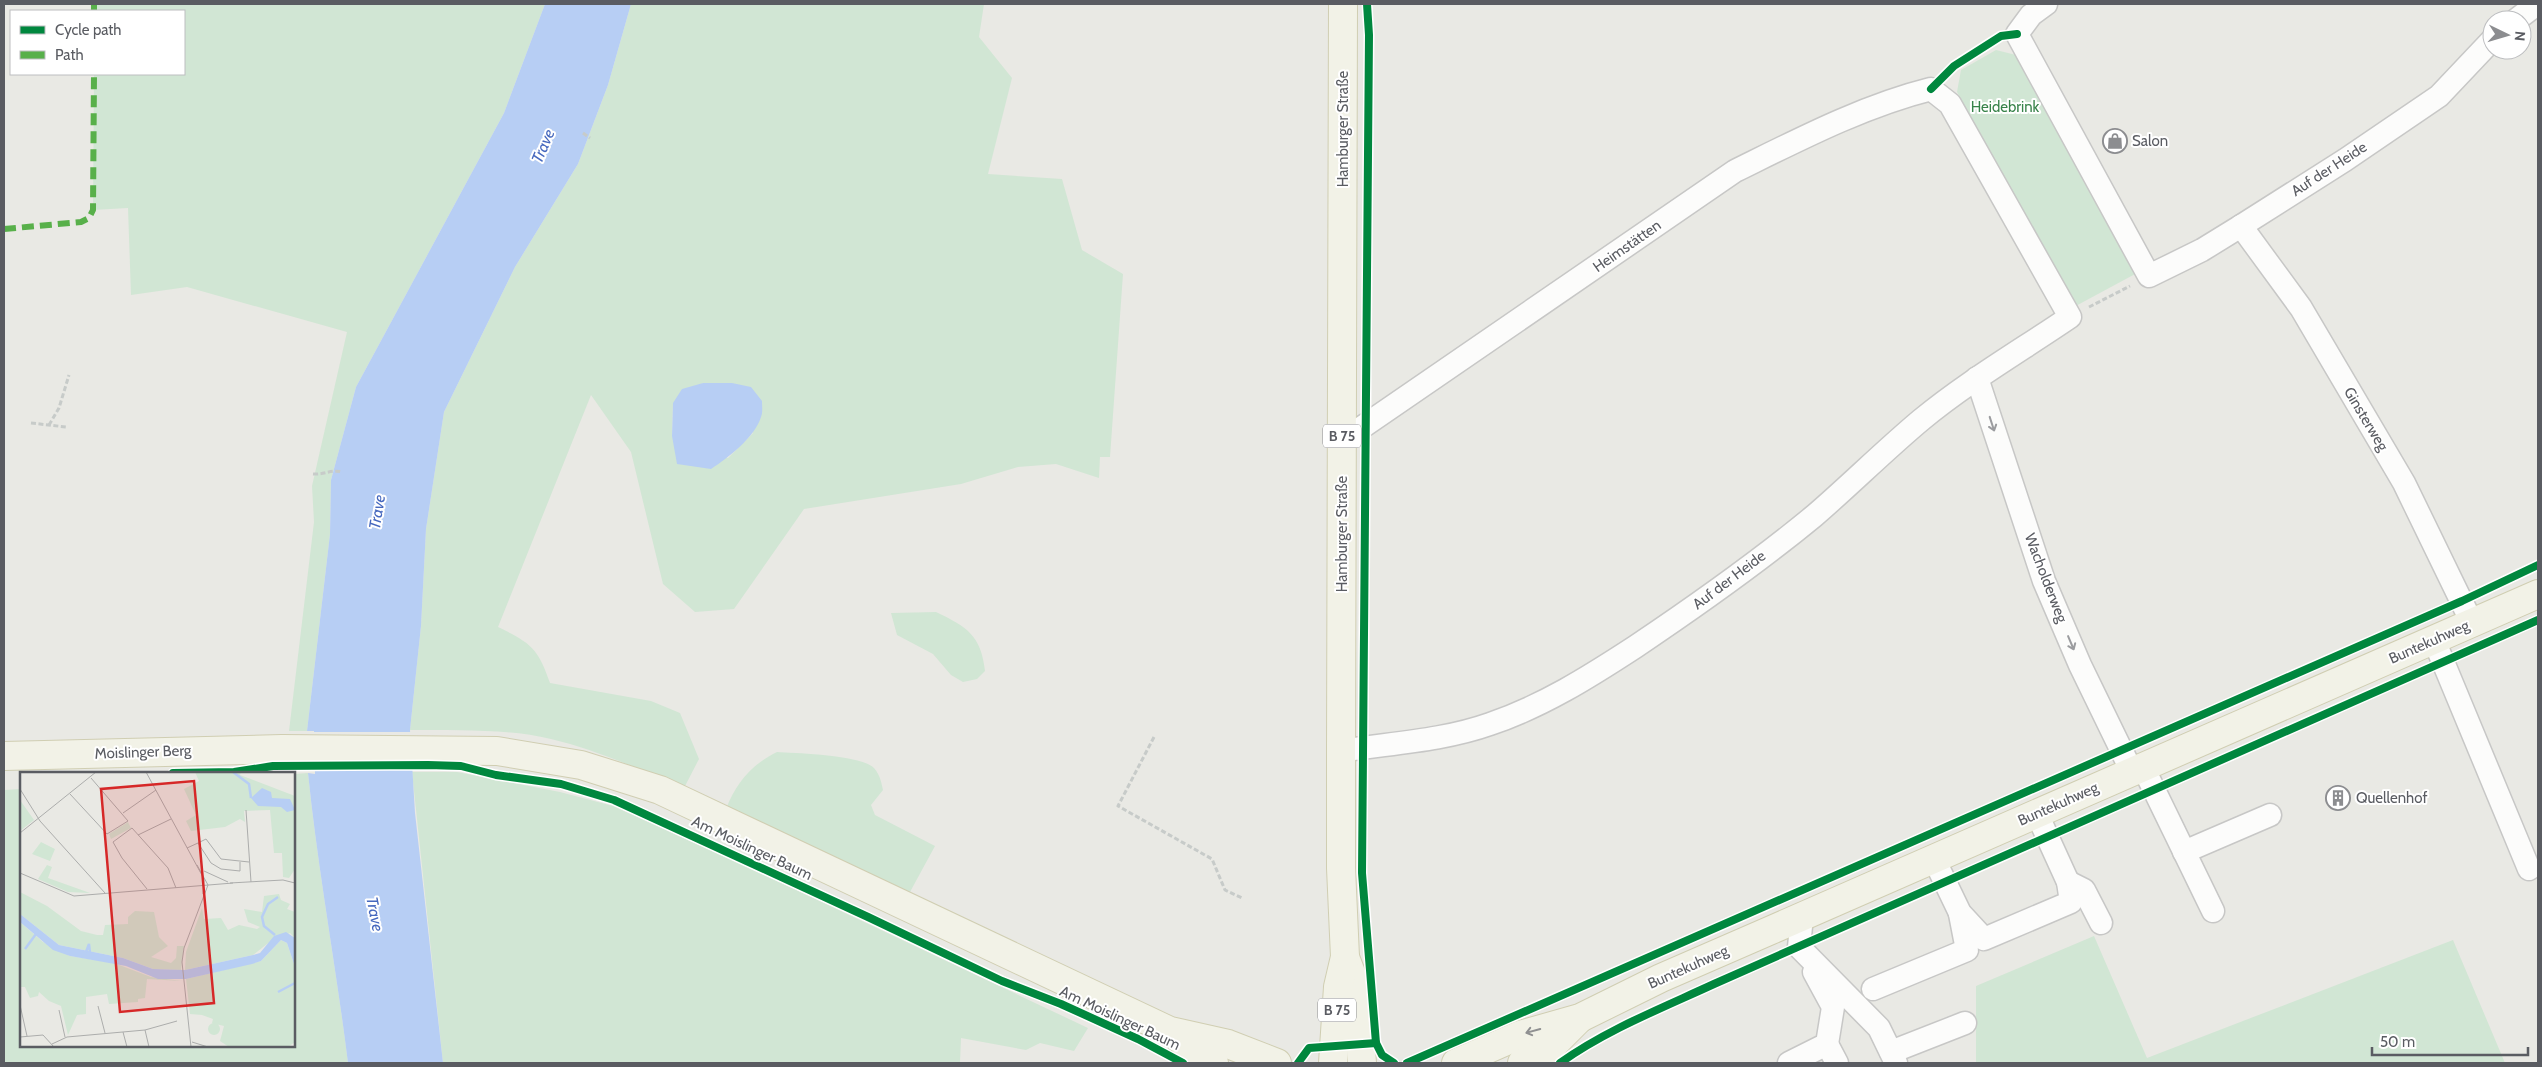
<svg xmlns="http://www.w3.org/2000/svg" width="2542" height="1067" font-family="Cabin,sans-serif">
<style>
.green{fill:#d1e6d4;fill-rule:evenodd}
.water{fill:#b7cef4}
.pier{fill:#e9e9e4}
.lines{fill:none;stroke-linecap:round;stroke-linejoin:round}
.minor-casing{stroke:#c7c7c6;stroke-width:25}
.major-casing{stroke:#d0ceb2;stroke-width:30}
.path{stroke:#c7cbc9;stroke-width:3;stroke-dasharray:5 2.5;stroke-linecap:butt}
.minor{stroke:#fcfcfb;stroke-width:22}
.major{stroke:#f2f2e7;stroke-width:28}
.quiet{stroke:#58b04a;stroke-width:6;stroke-dasharray:12 6;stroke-linecap:butt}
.cycleway-casing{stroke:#fff;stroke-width:11}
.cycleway{stroke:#00873e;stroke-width:8}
.oneway{stroke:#9b9c9f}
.oneway2{stroke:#8f9091}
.labels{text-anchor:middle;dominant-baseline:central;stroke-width:4;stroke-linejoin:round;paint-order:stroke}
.shield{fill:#fff;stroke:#8c8d91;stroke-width:1}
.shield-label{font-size:14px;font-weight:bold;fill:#5a5c62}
.park-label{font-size:15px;fill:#38834a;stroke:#fff}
.street-label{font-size:15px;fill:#5a5c62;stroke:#fff}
.poi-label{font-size:15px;fill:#5a5c62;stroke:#fff;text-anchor:start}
.water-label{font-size:16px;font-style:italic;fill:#4668be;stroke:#fff}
.inset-river{fill:none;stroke:#b7cef4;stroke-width:2.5}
.inset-road{fill:none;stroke:#acadac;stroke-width:1}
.view{fill:#d62828;fill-opacity:0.15;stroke:#d62828;stroke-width:2.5}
.inset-edge{fill:none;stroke:#5a5c62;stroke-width:2.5}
</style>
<rect width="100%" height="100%" fill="#e9e9e4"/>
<g class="green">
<path d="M94,4h451l-41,109 -148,274 -25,93 -1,54 -23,197h-18l25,-209 -2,-36 35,-154 -160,-45 -56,8 -3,-87 -35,2 1,-136h90v-63h-90z"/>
<path d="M631,4h353l-5,33 33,41 -24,96 74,5 20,71 41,24 -13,183h-10l-1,21 -43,-14 -38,3 -57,17 -157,25 -70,100 -39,3 -32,-28 -32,-132 -40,-57 -93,232c33,16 40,21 52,56l101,18 29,12 19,46 -15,29c-43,-18 -87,-38 -133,-49 -45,-11 -95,-8 -141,-9l11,-104 5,-97 18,-117 71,-145 63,-103 30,-79zM703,383l14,1 36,49 -25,25 -56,-22 1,-32z"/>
<path d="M1996,50l20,5 121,218 -65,35 -115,-216 4,-22z"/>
<path d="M936,612c31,15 45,23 49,59l-8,8 -14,3 -12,-7 -18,-21 -36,-19 -6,-22z"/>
<path d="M777,752c19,1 84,3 97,16 6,7 7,13 9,22l-12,15 4,10 60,31 -25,46 -184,-83c10,-26 26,-45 51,-57z"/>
<path d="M412,772h45l103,20 53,14 137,62 338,160 -14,23 -34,-8 -14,7 -65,-12 -1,25h-517z"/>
<path d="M308,773c10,98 28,193 40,290h-344v-273l17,-1v257h273v-272z"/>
<path d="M2094,936l53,122 306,-118 52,123h-529v-77z"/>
</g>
<g class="water">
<path d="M545,4h86l-23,81 -30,79 -63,103 -71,145 -18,117 -5,97 -11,104 5,83 28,250h-95c-12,-97 -30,-192 -40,-290l7,1 -1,-43h-7l23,-197 1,-54 25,-93 148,-274z"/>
<path d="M703,383h29l19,4 11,14c0,5 1,12 -1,16 -6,20 -33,41 -50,52l-34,-5 -5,-28 1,-33 9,-14z"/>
</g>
<path class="pier" d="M304,732h108l2,38h-102l-1,-37z"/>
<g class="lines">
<defs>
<g id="minor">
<path d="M2046,4l-15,11 -14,19 132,242 53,-26 39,-24 104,-66 94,-64 53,-56"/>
<path d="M2516,20l21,-16"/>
<path d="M2241,226l60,82 103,175 68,140"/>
<path d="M1977,378l67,203 36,84 52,107"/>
<path d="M2434,640l95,229"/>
<path d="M1341,751c50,-8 101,-10 149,-27 53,-18 99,-47 145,-77 61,-41 122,-84 179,-131 36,-31 70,-65 107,-96 46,-38 99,-69 149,-103l-120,-213 -19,-15c-68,17 -133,51 -196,82l-393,270"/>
<path d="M2143,767l70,144"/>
<path d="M2184,852l86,-37"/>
<path d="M1934,859l26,54 24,26 87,-37 -3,-20 -31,-68"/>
<path d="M2068,882l16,8 17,33"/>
<path d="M1802,916l-3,31 80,81 17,35"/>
<path d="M1873,989l94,-39 -7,-36"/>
<path d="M1827,1044l10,19"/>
<path d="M1891,1052l74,-29"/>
<path d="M1789,1063l38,-19 6,-37 -19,-35"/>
</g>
<g id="major">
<path d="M4,756l278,-7 215,2 84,14 79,25 510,241 58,13 49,19"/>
<path d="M1346,960l10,26 6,77"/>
<path d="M1177,1036l19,17 18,10"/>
<path d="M1333,1063l5,-76 7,-30 -4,-89v-117l2,-747"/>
<path d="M1456,1063l64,-28 60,-17 81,-40 108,-47 769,-337"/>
<path d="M1522,1063l27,-14 30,-30"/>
</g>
</defs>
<use href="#minor" class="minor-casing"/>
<use href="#major" class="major-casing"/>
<g class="path">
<path d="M583,133l7,5"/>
<path d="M2089,307l41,-21"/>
<path d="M31,423l35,4"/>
<path d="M49,425l10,-17 10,-33"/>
<path d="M313,474c11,1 18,-5 29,-2"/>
<path d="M1154,737l-36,69 94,53 13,31 17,8"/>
</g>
<use href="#minor" class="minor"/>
<use href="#major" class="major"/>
<g class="quiet">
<path d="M94,11v-7"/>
<path d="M4,229l77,-7 8,-4 4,-8 1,-136"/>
</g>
<defs>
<g id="cycleway">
<path d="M1367,4l2,31 -7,838 14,170 6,12 12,8"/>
<path d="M1931,89l23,-23 47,-30 16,-2"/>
<path d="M173,773l61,-1 39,-6 155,-1 33,1 35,9 65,9 53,16 254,117 134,64 59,23 77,35 45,24"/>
<path d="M1298,1063l11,-15 67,-5"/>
<path d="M1407,1063l1055,-462 76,-36"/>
<path d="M1560,1063c46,-33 102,-55 154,-79l824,-364"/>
</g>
</defs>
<use href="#cycleway" class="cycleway-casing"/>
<use href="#cycleway" class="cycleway"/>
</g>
<defs><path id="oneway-shaft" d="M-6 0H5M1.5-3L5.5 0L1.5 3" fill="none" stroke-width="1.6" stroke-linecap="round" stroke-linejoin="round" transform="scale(1.25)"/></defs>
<g class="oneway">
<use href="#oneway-shaft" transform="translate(1992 424) rotate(72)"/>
<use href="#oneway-shaft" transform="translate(2071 643) rotate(67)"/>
</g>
<use class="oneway2" href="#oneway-shaft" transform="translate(1533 1031) rotate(165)"/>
<defs>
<symbol id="shop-ring" viewBox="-11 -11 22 22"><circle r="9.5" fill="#fff" stroke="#8c8d90" stroke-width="1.5"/><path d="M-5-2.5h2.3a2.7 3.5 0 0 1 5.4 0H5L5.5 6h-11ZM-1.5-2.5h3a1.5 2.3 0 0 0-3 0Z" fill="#8c8d90"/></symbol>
<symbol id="building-ring" viewBox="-11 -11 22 22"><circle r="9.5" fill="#fff" stroke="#8c8d90" stroke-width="1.5"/><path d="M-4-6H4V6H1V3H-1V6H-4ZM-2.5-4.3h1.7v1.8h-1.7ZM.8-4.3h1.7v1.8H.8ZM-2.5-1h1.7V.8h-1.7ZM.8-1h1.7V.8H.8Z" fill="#8c8d90"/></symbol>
</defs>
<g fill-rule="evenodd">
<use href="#shop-ring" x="2101" y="127" width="28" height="28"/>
<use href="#building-ring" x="2324" y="784" width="28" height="28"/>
</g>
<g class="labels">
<g class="shield">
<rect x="1323" y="424.5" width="38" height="23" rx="4"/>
<rect x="1318" y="998.5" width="38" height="23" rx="4"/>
</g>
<g class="shield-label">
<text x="1342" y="436">B 75</text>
<text x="1337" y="1010">B 75</text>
</g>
<g class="park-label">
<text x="2005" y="107">Heidebrink</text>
</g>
<g class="street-label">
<text transform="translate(1343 129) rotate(-90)">Hamburger Straße</text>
<text transform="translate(2329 169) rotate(-33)">Auf der Heide</text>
<text transform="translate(1627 246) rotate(-35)">Heimstätten</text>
<text transform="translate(2366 419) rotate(59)">Ginsterweg</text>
<text transform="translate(1342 534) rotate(-90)">Hamburger Straße</text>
<text transform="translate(2046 578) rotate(69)">Wacholderweg</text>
<text transform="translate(1729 580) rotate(-37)">Auf der Heide</text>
<text transform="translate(2429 642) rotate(-24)">Buntekuhweg</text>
<text transform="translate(143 752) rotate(-2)">Moislinger Berg</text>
<text transform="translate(2058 804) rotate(-24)">Buntekuhweg</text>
<text transform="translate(752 848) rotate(25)">Am Moislinger Baum</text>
<text transform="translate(1688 967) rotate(-24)">Buntekuhweg</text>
<text transform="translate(1120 1018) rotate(25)">Am Moislinger Baum</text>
</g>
<g class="poi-label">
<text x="2132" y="141">Salon</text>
<text x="2356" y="798">Quellenhof</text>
</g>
<g class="water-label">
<text transform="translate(543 146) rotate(-67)">Trave</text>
<text transform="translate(377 512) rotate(-81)">Trave</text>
<text transform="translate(375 914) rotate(79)">Trave</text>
</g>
</g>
<g transform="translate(20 772)">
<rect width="275" height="275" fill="#e9e9e4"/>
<path d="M175,0h46l-1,3 55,21v73l-6,9 -6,-1 -1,-24h-8l-4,-43 -26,1 1,11 -5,-3 -15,8 -34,4 -5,-10 10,-6 -12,-26 15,-8zM0,28l14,20 -14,11zM108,50l3,6 -20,11 -2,-5zM21,70l14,7 -5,12 -18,-7zM27,93l5,2 -4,11 42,15 -22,-1 -30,-13zM0,120l27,14 34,25 16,4h6l2,-10 23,-1v-7l7,-6 19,1 5,25 9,9 -17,11 20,6 5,-5 1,-12h7l-3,24 -28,-1 -30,-11 -64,-13 -39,-31zM259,122l2,6 9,4 -3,5 8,3v26l-5,-5 -23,11 -14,11 -68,15 1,-18 16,-44 2,11 17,-1 7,12 11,-5 18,4 3,-2 -12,-5 -4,-13 18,3 2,-16zM0,150l23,20 27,14 44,7 37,14 31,4 -35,-2 -2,19 -7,1v3l-29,2 -2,-10 -21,3v17l-9,1 -9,20 -7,-29 -12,-5 -10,-9 -1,4 -8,2 -5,-11h-5zM261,168l6,3 8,24v75l-7,5h-59l-9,-6 4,-15 -12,-3 1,-4 -11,-4 -12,-1 -4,-35 75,-18zM188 257a6 6 0 1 1 12 0a6 6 0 1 1-12 0Z" fill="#d1e6d4"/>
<path d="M242,16l9,4 1,6 18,1 5,11 -8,2 -6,-5 -23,-1 -7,-8zM0,142l39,31 64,13 30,11 32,1 68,-15 7,-2 14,-17 12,-4 9,6v29l-8,-24 -6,-3 -20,21 -9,3 -66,15h-28l-32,-13 -56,-10 -17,-6 -33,-28z" fill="#b7cef4"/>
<path class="inset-river" d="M213,0l16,12 2,14M255,163l-11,-9 -2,-9 6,-13 10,-7M5,177l11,-15M66,180l3,-8 1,9M258,220l17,-9"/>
<path class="inset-road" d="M126,0l58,107 -1,15M0,17l20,32 65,72M50,22l37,40 21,-13 -37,-43M226,38l5,72M103,41l33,-23M0,61l76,-61M118,63l33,-16M178,71l8,-4 15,20 28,3M167,76l11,-5 13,20 10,6 19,2v-9M184,99l24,11M0,101l54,23 159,-13M210,111l53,-3 12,3M127,117l-25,-31 -9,-16 19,-14 36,40 8,20M0,233l7,31M78,234l7,27M39,238l6,27M125,258l4,17M103,260l4,15M0,265l23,-2 11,12M172,270l16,5M32,272l15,-7 78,-7 32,-9M171,275l-9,-85 2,-14 24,-63 -11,-20"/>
<path class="view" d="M174,9l20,222 -94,9 -19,-223z"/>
<rect width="275" height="275" class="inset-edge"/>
</g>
<rect width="2542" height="1067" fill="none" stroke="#5a5c62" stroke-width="10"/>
<rect x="10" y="10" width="175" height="65" fill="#ffffff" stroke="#bdbec0"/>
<rect x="20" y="26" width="25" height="8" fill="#00873e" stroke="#bdbec0"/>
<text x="55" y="35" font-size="15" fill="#5a5c62">Cycle path</text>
<rect x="20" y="51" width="25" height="8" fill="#58b04a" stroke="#bdbec0"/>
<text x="55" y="60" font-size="15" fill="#5a5c62">Path</text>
<g transform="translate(2507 35) rotate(95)"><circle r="24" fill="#ffffff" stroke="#bdbec0"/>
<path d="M0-4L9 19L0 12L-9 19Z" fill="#8c8d90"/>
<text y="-8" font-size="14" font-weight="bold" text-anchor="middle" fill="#5a5c62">N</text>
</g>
<path d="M2372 1047v8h156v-8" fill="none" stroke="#5a5c62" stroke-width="2.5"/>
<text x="2380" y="1047" font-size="15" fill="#5a5c62" stroke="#ffffff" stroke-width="4" paint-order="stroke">50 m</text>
</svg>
